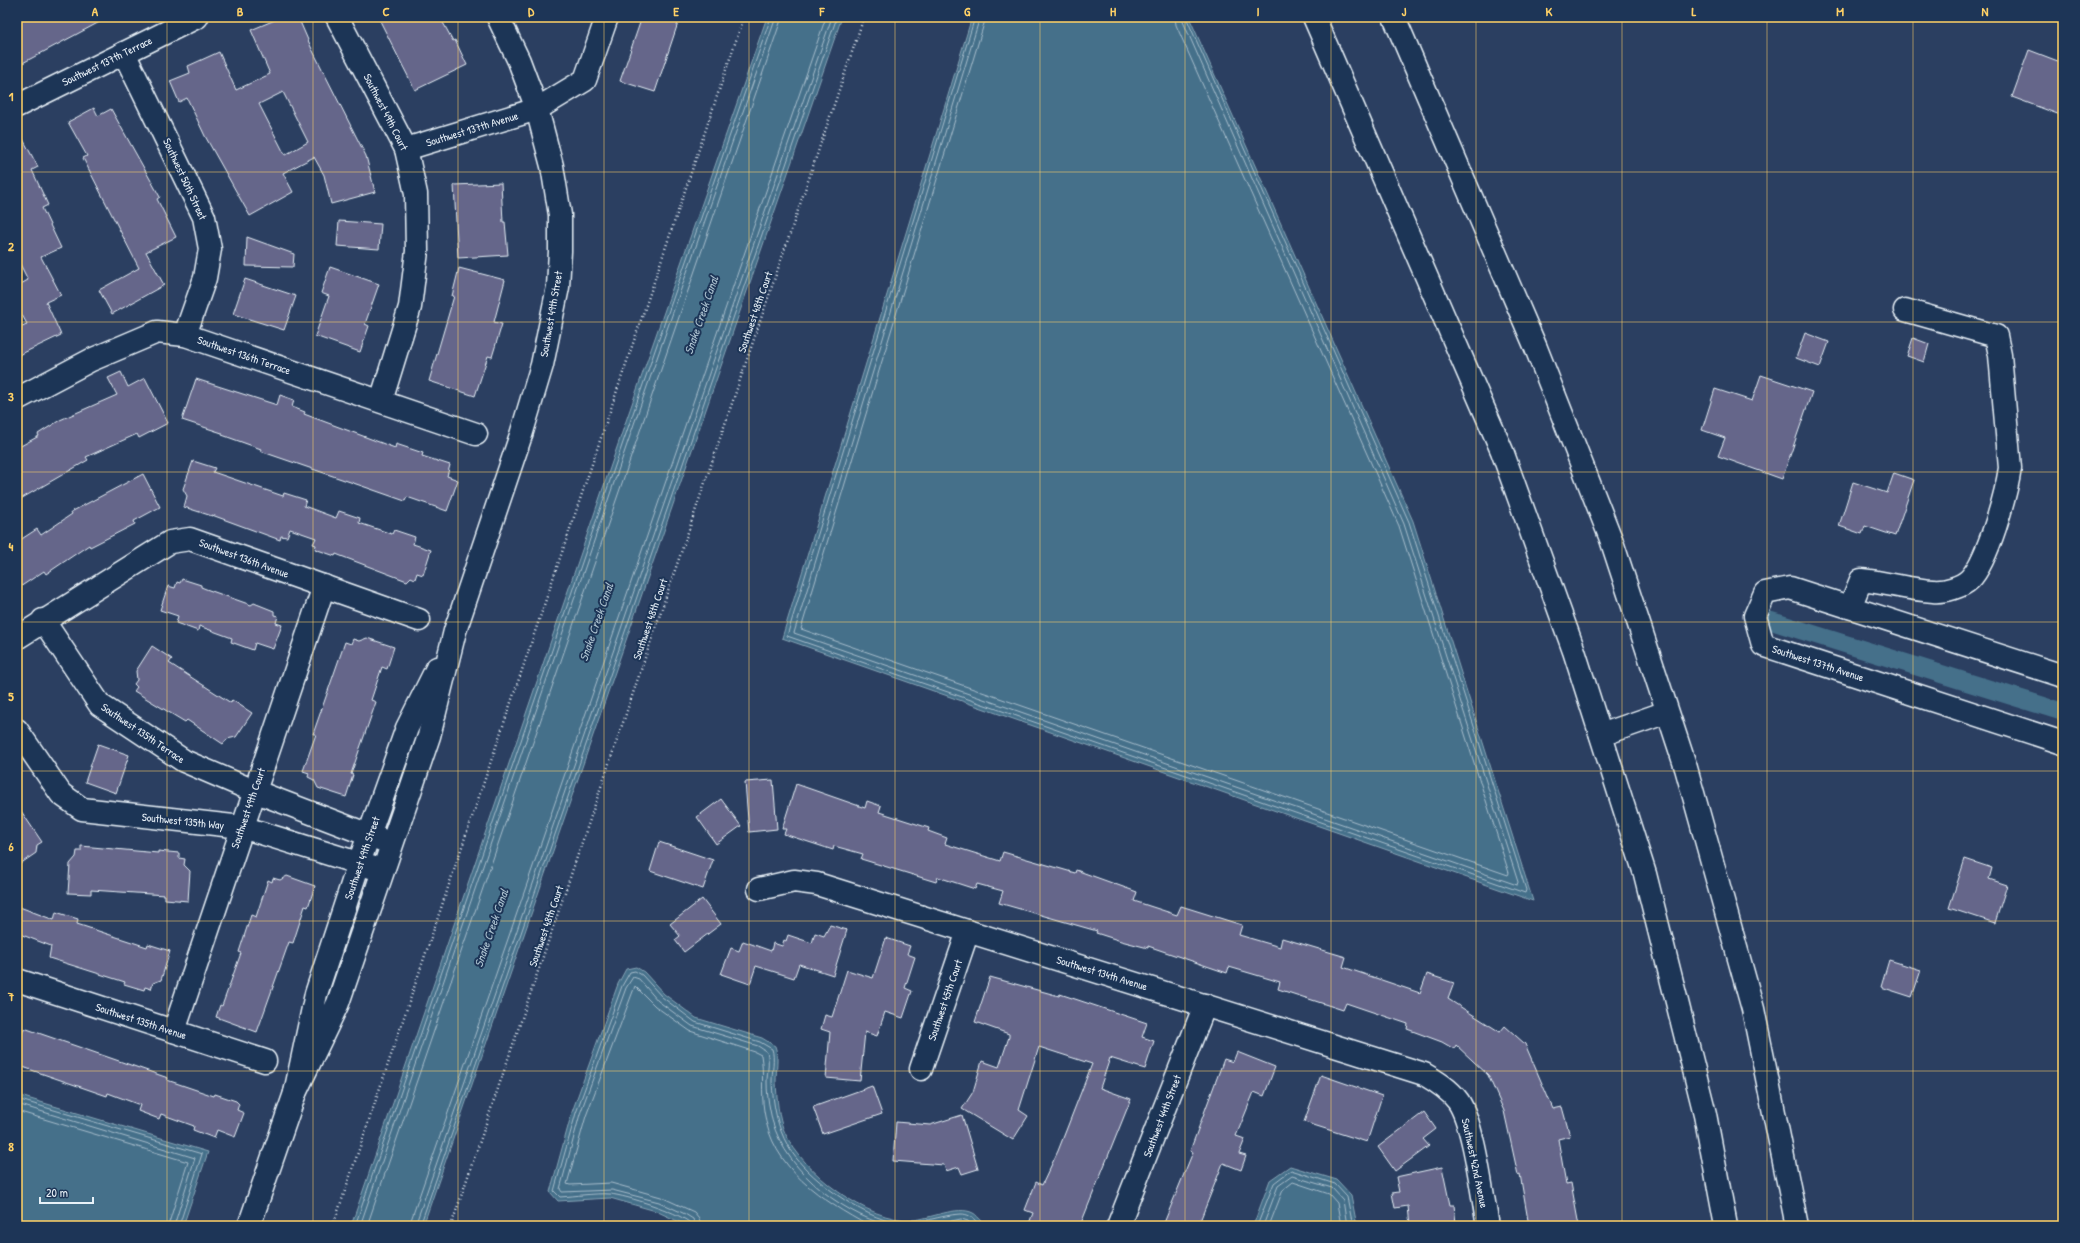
<svg xmlns="http://www.w3.org/2000/svg" width="2080" height="1243" font-family="'Patrick Hand',sans-serif">
<style>
.water{fill:#45708a;stroke:#86a4b6}
.lines{fill:none;stroke-linecap:round;stroke-linejoin:round}
.shore{stroke:#a7bdcc;stroke-width:1}
.canal{stroke:#45708a;stroke-width:18}
.building{fill:#65668a;stroke:#e8f1f8;fill-rule:evenodd}
.minor-casing{stroke:#e8f1f8;stroke-width:25}
.highway-casing{stroke:#e8f1f8;stroke-width:25}
.path{stroke:#e8f1f8;stroke-width:2.5;stroke-dasharray:1 3;stroke-linecap:butt}
.minor{stroke:#1d3557;stroke-width:22}
.highway{stroke:#1d3557;stroke-width:22}
.grid{fill:none;stroke:#ffd166;stroke-width:1;stroke-opacity:0.55}
.labels{text-anchor:middle;dominant-baseline:central;stroke-width:4;stroke-linejoin:round;paint-order:stroke}
.street-label{font-size:11px;fill:#e8f1f8;stroke:#1d3557}
.water-label{font-size:12px;font-style:italic;fill:#afc4d2;stroke:#1d3557}
.neatline{fill:none;stroke:#ffd166;stroke-width:1.5}
.grid-label{font-size:13px;text-anchor:middle;font-weight:bold;fill:#ffd166}
</style>
<rect width="100%" height="100%" fill="#2b3f61"/>
<filter id="ink" filterUnits="userSpaceOnUse"><feTurbulence type="fractalNoise" baseFrequency=".025" numOctaves="2"/><feDisplacementMap in="SourceGraphic" scale="8" xChannelSelector="R" yChannelSelector="G"/><feConvolveMatrix kernelMatrix="1 2 1 2 8 2 1 2 1" color-interpolation-filters="sRGB"/></filter>
<g filter="url(#ink)">
<g class="water">
<path d="M767,17h75l-419,1209h-72l275,-805z"/>
<path d="M972,17h217l224,504 120,380 -751,-263z"/>
<path d="M636,967l8,5 20,22 32,24 66,20 13,8c4,11 1,24 1,36 1,16 2,36 9,51 19,40 82,89 128,87 16,-1 45,-15 60,-7 3,1 6,6 9,8l-2,5h-292l-32,-15 -46,-13 -52,3 -8,-9 22,-80 46,-128 8,-15z"/>
<path d="M17,1095l191,57 -25,74h-166z"/>
<path d="M1290,1166l47,14 14,15 6,31h-104l17,-46z"/>
</g>
<g class="lines">
<g class="shore">
<path d="M975,17l-188,619 738,257 1,-3 -117,-368 -223,-505"/>
<path d="M980,17l-186,616 723,252 1,-3 -114,-358 -223,-507"/>
<path d="M986,17l-185,612 707,246 1,-2 -110,-347 -223,-501 -1,-8"/>
<path d="M17,1099l185,55 -23,72"/>
<path d="M17,1104l178,54 -21,68"/>
<path d="M17,1111l171,51 -20,64"/>
<path d="M355,1226l275,-804 141,-405"/>
<path d="M360,1226l274,-802 142,-407"/>
<path d="M367,1226l415,-1209"/>
<path d="M409,1226l417,-1209"/>
<path d="M415,1226l417,-1209"/>
<path d="M420,1226l417,-1209"/>
<path d="M689,1226v-4c-14,-11 -61,-26 -79,-28 -16,-1 -34,2 -50,3l-6,-6 22,-78 46,-127 8,-14 5,-1 7,4 20,22 33,25 65,20 12,7c3,9 0,22 0,33 1,22 5,45 16,64 16,30 76,73 110,77 22,2 41,-8 63,-9 7,0 11,3 16,8v4"/>
<path d="M695,1226l-2,-7 -8,-5 -26,-12 -47,-12 -50,2 -2,-3 20,-75 46,-126 7,-11 6,2 19,22 34,25 66,20 9,6c3,9 0,21 0,30 0,9 1,19 3,28 8,55 68,102 119,116"/>
<path d="M701,1226l-2,-8 -5,-6 -33,-15 -50,-14 -41,2 -3,-1 19,-68 49,-130 20,20 35,25 65,21 6,3c3,17 0,37 3,56 8,58 58,89 105,115"/>
<path d="M928,1226l33,-7 7,2 4,5"/>
<path d="M1257,1226l17,-43 17,-13 44,14 12,13 6,29"/>
<path d="M1263,1226l15,-40 14,-10 40,12 11,12 4,26"/>
<path d="M1269,1226l14,-36 10,-8 36,12 8,9 4,23"/>
</g>
<path class="canal" d="M1765,619l298,93"/>
</g>
<g class="building">
<path d="M17,17h92l-92,49z"/>
<path d="M282,17h16l13,30 55,109 9,36 -44,12 -7,-29 -10,-18 -31,16 10,19 -43,24 -45,-80 -18,-38 -8,4 -9,-21 20,-8 -2,-7 31,-14 17,38 34,-16 -19,-44zM283,92l25,50 -23,13 -26,-51z"/>
<path d="M378,17h62l13,24 2,-1 12,25 -52,25z"/>
<path d="M642,17h38l-25,75 -35,-11z"/>
<path d="M2029,50l34,13v53l-51,-19z"/>
<path d="M94,108l4,8 13,-7 49,88 -3,2 19,38 -30,15 18,33 -52,29 -13,-24 40,-22 -56,-110 4,-2 -19,-34z"/>
<path d="M17,128l21,39 -6,3 16,35 -6,3 19,40 -20,9 20,38 -15,7 15,33 -44,21v-28l10,-4 -10,-18v-20l11,-6 -11,-22z"/>
<path d="M501,183l2,39h2l3,33 -50,3 -4,-73z"/>
<path d="M339,221l42,3 -2,25 -42,-3z"/>
<path d="M247,237l47,17 -1,13 -47,-1z"/>
<path d="M330,267l49,17 -14,40 4,2 -9,26 -45,-16 14,-40 -8,-3z"/>
<path d="M459,268l46,12 -11,42 8,2 -10,33 -4,-1 -13,40 -46,-15 25,-85h-2z"/>
<path d="M245,279l51,17 -12,34 -51,-16z"/>
<path d="M1805,333l24,9 -9,25 -24,-9z"/>
<path d="M1913,338l16,6 -5,18 -17,-6z"/>
<path d="M121,372l7,15 17,-9 23,45 -29,15 -2,-4 -51,23 2,3 -71,41v-53l22,-12 -1,-2 22,-14 57,-25 -9,-17z"/>
<path d="M1761,375l51,17 -30,87 -64,-23 7,-18 -23,-8 13,-41 37,12z"/>
<path d="M196,379l81,26 3,-10 14,5 -2,7 13,5 -1,2 91,34 1,-4 27,9 -1,3 28,9 -3,11 11,4 -11,31 -40,-14 -2,4 -43,-15 -102,-35 1,-2 -39,-14v-2l-40,-13z"/>
<path d="M193,461l22,7 -2,4 70,24 1,-3 22,7 -2,6 32,12 3,-7 21,7 -1,5 33,11 2,-4 21,7 -2,7 18,6 -8,25 -6,-2 -2,6 -4,-2 -4,4 -66,-25 -5,-2 -1,2 -20,-7 1,-4 -3,-1 3,-6 -26,-9 -3,8 -6,-1 -1,4 -68,-25v1l-28,-9 3,-11 -4,-7z"/>
<path d="M1894,473l20,7 -19,56 -30,-10 -3,8 -23,-8 14,-44 34,11z"/>
<path d="M143,474l17,33 -26,14 1,3 -45,23 -1,-2 -43,29 -2,-3 -27,18v-47l20,-13 4,6 31,-21 -1,-2z"/>
<path d="M182,579l19,6v2l5,2 45,16 3,-2 20,8v4l4,1 -2,7 6,2 -9,24 -18,-6 -2,7 -22,-8 1,-4 -33,-12 -1,5 -22,-8 2,-7 -18,-6 8,-24 7,2 2,-6 3,1z"/>
<path d="M367,638l27,9 -7,22 -5,-2 -11,33 5,2 -25,72 2,1 -7,22 -28,-9 -4,-8 -6,-3 1,-4 -6,-2 13,-37h-3l32,-92 6,2 2,-5 6,2z"/>
<path d="M152,646l20,13 -3,4 62,40 1,-3 20,13 -16,24 -9,2 -4,5 -36,-24 -2,2 -51,-31 3,-4 -3,-3 3,-4 -1,-9z"/>
<path d="M98,744l31,11 -13,38 -31,-11z"/>
<path d="M773,780l4,49 -28,3 -4,-50z"/>
<path d="M796,784l69,24 2,-7 14,5 -2,6 50,16 -1,3 19,7 -2,6 55,17 3,-9 72,21 1,-3 61,22 -3,9 43,14 4,-9 61,19 -3,10 41,12 2,-9 64,19 -3,10 77,26 7,-19 27,9 -6,16 52,33 5,-6 20,18 28,65 9,-2 8,29 -12,3 8,45 5,-1 8,43h-50l-9,-52 -2,1 -14,-64 -16,-36 -32,-30 -2,4 -12,-7 -35,-13 1,-5 -62,-21 -3,7 -65,-21 2,-7 -51,-15 -2,6 -79,-27v2l-27,-7 -25,-8 1,-2 -98,-28 4,-12 -26,-7 -2,5 -37,-12 -2,5 -75,-23 2,-5 -29,-8 -1,4 -49,-16 2,-5h-4z"/>
<path d="M721,799l20,27 -25,18 -19,-27z"/>
<path d="M17,805l25,37 -5,3 -1,8 -19,13z"/>
<path d="M659,842l54,18 -10,29 -53,-18z"/>
<path d="M81,846l77,7v-2l21,2v5l6,1 -1,6 6,6 -2,30 -23,-2v-4l-74,-5v4l-23,-1 2,-29 6,-7 1,-6h4z"/>
<path d="M1965,859l27,9 -3,11 18,6 -12,38 -46,-15z"/>
<path d="M287,876l28,10 -7,21 -3,-1 -12,37 -4,-1 -32,90 -41,-15 4,-12 2,1 19,-53 -2,-1 12,-37 5,2 12,-37 4,2 1,-4 7,2z"/>
<path d="M702,899l19,25 -37,28 -9,-12 5,-4 -10,-12z"/>
<path d="M17,906l37,14 2,-8 22,7 -1,5 70,23 1,-3 22,7 -9,29 -8,3 -2,6 -6,-2 -1,3 -20,-6 1,-2 -76,-24 2,-12 -34,-13z"/>
<path d="M830,925l17,5 -14,45 -34,-11 -5,14 -38,-12 -6,18 -29,-10 10,-26 8,3 4,-10 28,10 2,-8 9,3 2,-6 2,1 2,-6 24,8 3,-10 9,3z"/>
<path d="M886,938l24,8 -3,8 8,3 -10,31 7,3 -9,27 -18,-6 -8,24 -12,-4 -5,49 -34,-3 4,-46 -9,-3 4,-14 7,2 15,-47 26,8z"/>
<path d="M1889,960l32,10 -9,27 -31,-10z"/>
<path d="M990,977l69,19 1,-2 87,29 -5,14 12,4 -9,28 -35,-11 -10,30 31,11 -51,127h-52l5,-13 -8,-3 11,-28 6,3 16,-34 34,-87 -53,-17 -20,63 9,6 -15,24 -51,-31 11,-17 9,-31 17,6 10,-30v-3l-34,-12z"/>
<path d="M24,1028l144,50 -1,2 47,16 1,-2 21,7 3,3 -2,6 7,3 -9,24 -18,-7 -3,8 -21,-8 1,-4 -33,-12 -2,5 -21,-8 2,-6 -32,-12 -1,3 -90,-31v-17z"/>
<path d="M1237,1052l38,15 -11,29 -10,-4 -18,44 9,3 -6,15 7,2 -5,14 -18,-7 -25,63h-27l-7,-3 29,-71 -3,-1 34,-92 9,3z"/>
<path d="M1321,1075l61,21 -15,46 -63,-20z"/>
<path d="M872,1086l10,28 -59,20 -10,-27z"/>
<path d="M1424,1112l12,17 -13,10 6,7 -34,25 -17,-24z"/>
<path d="M962,1115l16,54 -16,5 -3,-7 -13,4 -2,-6 -51,-4 3,-39 34,3z"/>
<path d="M1442,1167l8,38h4l2,18 -14,1v2h-32l-2,-20 -13,2 -3,-15 7,-1 -3,-15z"/>
</g>
<g class="lines">
<defs>
<g id="minor">
<path d="M337,17l69,132 10,45 1,57 -7,56 -29,94"/>
<path d="M124,53l80,164 6,32 -5,29 -20,57"/>
<path d="M17,106l180,-89"/>
<path d="M406,149l131,-40 48,-29 22,-63"/>
<path d="M17,399l74,-39 66,-28 28,3 291,99"/>
<path d="M1850,607l11,-27c24,2 48,10 72,11 12,1 29,-4 37,-12 18,-19 36,-84 40,-111l-10,-113 -4,-19 -91,-26"/>
<path d="M43,620l57,85 84,56 70,30 128,49"/>
<path d="M17,638l153,-96 20,-3 229,81"/>
<path d="M2063,676l-273,-88 -25,5 -10,23 8,29 300,98"/>
<path d="M17,730l44,64 21,15 160,18 132,41"/>
<path d="M1601,735l66,-23"/>
<path d="M759,889l35,-8 23,3 607,190c12,7 25,15 34,27 16,23 24,94 30,125"/>
<path d="M17,980l248,81"/>
<path d="M174,1031l150,-445"/>
<path d="M921,1069l47,-138"/>
<path d="M295,1093l43,-90 91,-267 26,-105 66,-196 21,-70 16,-78 2,-36v-36l-8,-49 -15,-57 -18,-48 -21,-44"/>
<path d="M249,1226l46,-133 21,-99 43,-131 48,-135 30,-60"/>
<path d="M1118,1226l87,-221"/>
</g>
<g id="highway">
<path d="M1314,17l188,434 72,200 71,223 60,240 21,112"/>
<path d="M1394,17l142,331 75,191 75,229 67,241 44,217"/>
</g>
</defs>
<use href="#minor" class="minor-casing"/>
<use href="#highway" class="highway-casing"/>
<g class="path">
<path d="M333,1226l411,-1209"/>
<path d="M451,1226l413,-1209"/>
</g>
<use href="#minor" class="minor"/>
<use href="#highway" class="highway"/>
</g>
</g>
<path class="grid" d="M167,17v1209M313,17v1209M458,17v1209M604,17v1209M749,17v1209M895,17v1209M1040,17v1209M1185,17v1209M1331,17v1209M1476,17v1209M1622,17v1209M1767,17v1209M1913,17v1209M17,172h2046M17,322h2046M17,472h2046M17,622h2046M17,771h2046M17,921h2046M17,1071h2046"/>
<g class="labels">
<g class="street-label">
<text transform="translate(107 61) rotate(-26)">Southwest 137th Terrace</text>
<text transform="translate(386 112) rotate(63)">Southwest 49th Court</text>
<text transform="translate(472 129) rotate(-17)">Southwest 137th Avenue</text>
<text transform="translate(185 179) rotate(65)">Southwest 50th Street</text>
<text transform="translate(755 312) rotate(-71)">Southwest 48th Court</text>
<text transform="translate(551 314) rotate(-80)">Southwest 49th Street</text>
<text transform="translate(244 355) rotate(19)">Southwest 136th Terrace</text>
<text transform="translate(244 558) rotate(20)">Southwest 136th Avenue</text>
<text transform="translate(650 619) rotate(-71)">Southwest 48th Court</text>
<text transform="translate(1818 663) rotate(18)">Southwest 137th Avenue</text>
<text transform="translate(143 733) rotate(34)">Southwest 135th Terrace</text>
<text transform="translate(248 808) rotate(-71)">Southwest 49th Court</text>
<text transform="translate(183 821) rotate(6)">Southwest 135th Way</text>
<text transform="translate(362 858) rotate(-71)">Southwest 49th Street</text>
<text transform="translate(546 926) rotate(-71)">Southwest 48th Court</text>
<text transform="translate(1102 973) rotate(17)">Southwest 134th Avenue</text>
<text transform="translate(945 1000) rotate(-71)">Southwest 45th Court</text>
<text transform="translate(141 1021) rotate(18)">Southwest 135th Avenue</text>
<text transform="translate(1162 1116) rotate(-69)">Southwest 44th Street</text>
<text transform="translate(1475 1163) rotate(78)">Southwest 42nd Avenue</text>
</g>
<g class="water-label">
<text transform="translate(701 315) rotate(-71)">Snake Creek Canal</text>
<text transform="translate(596 622) rotate(-71)">Snake Creek Canal</text>
<text transform="translate(491 928) rotate(-71)">Snake Creek Canal</text>
</g>
</g>
<rect width="2080" height="1243" fill="none" stroke="#1d3557" stroke-width="44"/>
<path d="M40 1197v6h53v-6" fill="none" stroke="#e8f1f8" stroke-width="2"/>
<text x="46" y="1197" font-size="12" fill="#e8f1f8" stroke="#1d3557" stroke-width="3" paint-order="stroke">20 m</text>
<rect x="22" y="22" width="2036" height="1199" class="neatline"/>
<g class="grid-label">
<text x="95" y="16">A</text>
<text x="240" y="16">B</text>
<text x="386" y="16">C</text>
<text x="531" y="16">D</text>
<text x="676" y="16">E</text>
<text x="822" y="16">F</text>
<text x="967" y="16">G</text>
<text x="1113" y="16">H</text>
<text x="1258" y="16">I</text>
<text x="1404" y="16">J</text>
<text x="1549" y="16">K</text>
<text x="1694" y="16">L</text>
<text x="1840" y="16">M</text>
<text x="1985" y="16">N</text>
<text x="11" y="101">1</text>
<text x="11" y="251">2</text>
<text x="11" y="401">3</text>
<text x="11" y="551">4</text>
<text x="11" y="701">5</text>
<text x="11" y="851">6</text>
<text x="11" y="1001">7</text>
<text x="11" y="1151">8</text>
</g>
</svg>
